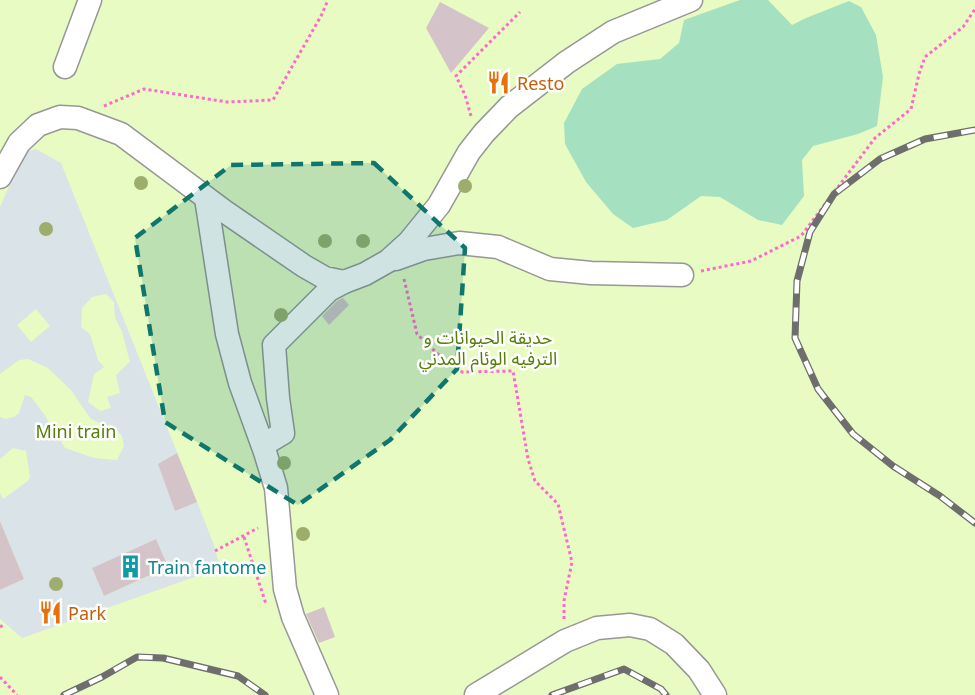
<svg xmlns="http://www.w3.org/2000/svg" width="975" height="695" font-family="'Noto Sans','Noto Sans Arabic',sans-serif">
<style>
.park{fill:#e8fbc2}
.plaza{fill:#dae3e7;fill-rule:evenodd}
.water{fill:#a5e0c1}
.building{fill:#d4c3c9}
.lines{fill:none;stroke-linecap:round;stroke-linejoin:round}
.minor-casing{stroke:#979797;stroke-width:25}
.path{stroke:#fe69ca;stroke-width:3;stroke-dasharray:3 3;stroke-linecap:butt}
.minor{stroke:#fff;stroke-width:22}
.rail-casing{stroke:#6e6e6e;stroke-width:7}
.rail{stroke:#fff;stroke-width:4.5;stroke-dasharray:14;stroke-linecap:butt}
.tree{fill:#9cad6c}
.marked{fill:#0f766e;fill-opacity:0.2;stroke:#0f766e;stroke-width:4.5;stroke-dasharray:12 8;stroke-linejoin:round}
.labels{text-anchor:middle;dominant-baseline:central;stroke-width:5;stroke-linejoin:round;paint-order:stroke}
.food-label{font-size:18px;fill:#c56008;stroke:#fff;text-anchor:start}
.park-label{font-size:18px;fill:#567e08;stroke:#fff}
.culture-label{font-size:18px;fill:#0d838f;stroke:#fff;text-anchor:start}
</style>
<rect width="100%" height="100%" fill="#f1e6e7"/>
<rect class="park" x="0" y="0" width="975" height="695"/>
<path class="plaza" d="M36,149l25,14 136,339 17,43 6,23 -198,70 -22,-19v-29l24,-11 -24,-58v-28l3,6 25,-18 2,-4 -4,-26 -13,-3 -13,11v-42l5,2 9,-2 5,-4 6,-18 6,2 13,17 21,34 29,10 23,2 7,-14 -2,-10 -6,-6 -25,-11 -20,-29 -23,-22 -20,-9 -9,1 -19,14v-167l24,-55zM106,294l8,8 1,16 7,13 8,31 -14,13 4,18 -13,4 4,11 -11,3 -12,-9 6,-28 10,-7 -6,-7 -8,-26 -9,-7 1,-19 10,-11zM36,309l14,17 -19,16 -14,-17zM156,539l8,23 3,-1 2,6 -65,29 -12,-28z"/>
<path class="water" d="M740,0h28l24,25 14,-7 43,-17 12,6 15,28 7,42 -6,49 -19,8 -45,12 -11,14 2,36 -22,29 -24,-5 -38,-23 -19,-1 -34,24 -34,8 -20,-14 -27,-32 -21,-38 -1,-21 18,-34 35,-25 43,-5 19,-16 5,-23z"/>
<g class="building">
<path d="M440,2l49,26 -38,45 -25,-45z"/>
<path d="M343,298l6,7 -20,20 -7,-9 15,-15z"/>
<path d="M177,453l20,49 -22,9 -17,-47z"/>
<path d="M0,521l24,58 -24,11z"/>
<path d="M156,539l12,28 -64,29 -12,-28z"/>
<path d="M324,607l11,30 -16,6 -13,-29z"/>
</g>
<g class="lines">
<defs>
<g id="minor">
<path d="M65,67l25,-67"/>
<path d="M0,177l19,-34 19,-18 22,-8 18,1 43,16 103,77 80,55 21,12 19,4 21,-8 23,-13 21,-19 30,-37 30,-53 15,-19 25,-26 58,-45 46,-30 78,-32"/>
<path d="M206,198l21,136 13,49 25,69 11,36 9,101 8,28 34,78"/>
<path d="M396,259l28,-10 35,-6 39,4 52,22 41,4 91,2"/>
<path d="M263,445l20,-12 -5,-35 -4,-53 55,-55 15,-8"/>
<path d="M476,695l89,-54 32,-13 33,-3 20,4 24,15 25,26 16,25"/>
</g>
</defs>
<use href="#minor" class="minor-casing"/>
<g class="path">
<path d="M104,106l40,-17 83,13 46,-2 48,-84 7,-16"/>
<path d="M471,116l-6,-21 -9,-19 64,-64"/>
<path d="M701,271l50,-10 50,-25 74,-98 36,-29 8,-35 6,-17 38,-30 12,-18"/>
<path d="M404,279l13,55 24,23 21,15 51,-1 15,88 7,22 23,23 14,58 -8,39v20"/>
<path d="M244,537l22,67"/>
<path d="M215,551l43,-23"/>
<path d="M0,627l5,-3"/>
<path d="M0,677l17,18"/>
</g>
<use href="#minor" class="minor"/>
<defs>
<g id="rail">
<path d="M975,130l-50,9 -45,20 -46,35 -24,38 -13,49 -2,57 23,51 35,45 40,32 47,30 35,27"/>
<path d="M64,695l38,-18 35,-20 26,1 75,18 27,19"/>
<path d="M552,695l72,-26 37,20 5,6"/>
</g>
</defs>
<use href="#rail" class="rail-casing"/>
<use href="#rail" class="rail"/>
</g>
<g class="tree">
<circle cx="141" cy="183" r="7"/>
<circle cx="465" cy="186" r="7"/>
<circle cx="46" cy="229" r="7"/>
<circle cx="325" cy="241" r="7"/>
<circle cx="363" cy="241" r="7"/>
<circle cx="281" cy="315" r="7"/>
<circle cx="284" cy="463" r="7"/>
<circle cx="303" cy="534" r="7"/>
<circle cx="56" cy="584" r="7"/>
</g>
<path class="marked" d="M374,163l91,85 -8,121 -67,71 -92,65 -133,-83 -30,-184 96,-73z"/>
<defs>
<symbol id="restaurant-bare" viewBox="-9 -9 18 18"><path d="M-5-6h1v4h1v-4h1v4h1v-4h1v5L-1.5 .5V6h-2V.5L-5-1ZM5-6V6H3V1.5H1.5Q1.5-4 5-6Z" fill="#e8710a" stroke="#fff" stroke-width="2.5" paint-order="stroke"/></symbol>
<symbol id="building-bare" viewBox="-9 -9 18 18"><path d="M-4-6H4V6H1V3H-1V6H-4ZM-2.5-4.3h1.7v1.8h-1.7ZM.8-4.3h1.7v1.8H.8ZM-2.5-1h1.7V.8h-1.7ZM.8-1h1.7V.8H.8Z" fill="#0f9aa8" stroke="#fff" stroke-width="2.5" paint-order="stroke"/></symbol>
</defs>
<g fill-rule="evenodd">
<use href="#restaurant-bare" x="482" y="66" width="33" height="33"/>
<use href="#building-bare" x="114" y="550" width="33" height="33"/>
<use href="#restaurant-bare" x="34" y="596" width="33" height="33"/>
</g>
<g class="labels">
<g class="food-label">
<text x="517" y="83">Resto</text>
<text x="68" y="613">Park</text>
</g>
<g class="park-label">
<text x="488" y="337">حديقة الحيوانات و<tspan x="488" dy="21">الترفيه الوئام المدني</tspan></text>
<text x="76" y="431">Mini train</text>
</g>
<g class="culture-label">
<text x="148" y="567">Train fantome</text>
</g>
</g>
</svg>
